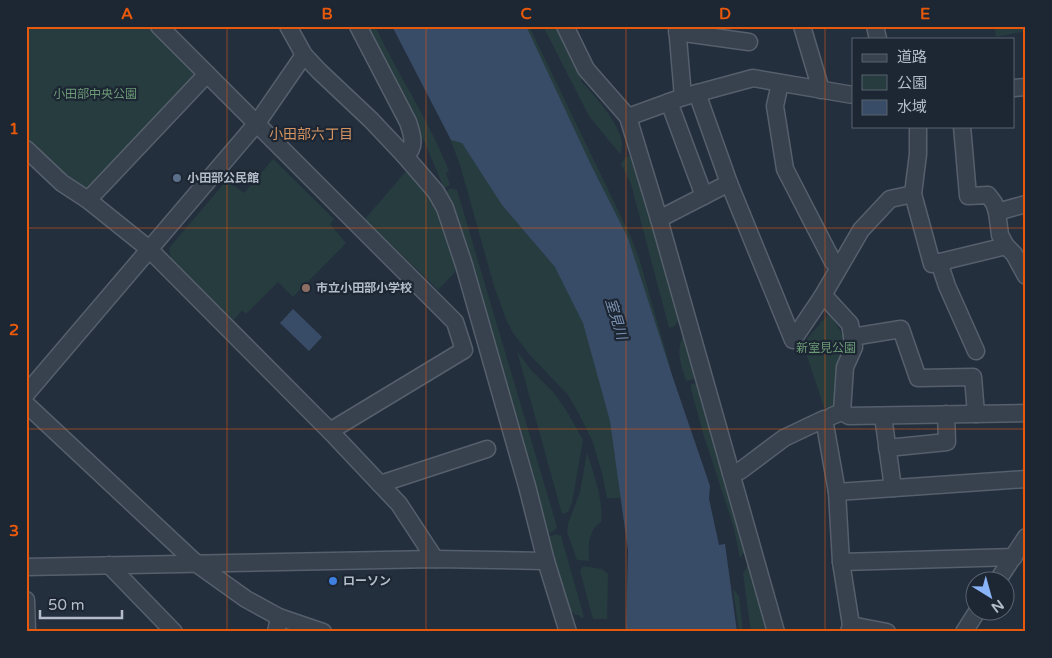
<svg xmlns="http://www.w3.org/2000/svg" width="1052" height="658" font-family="'Varela Round','Noto Sans JP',sans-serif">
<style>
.green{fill:#263c3f}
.water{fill:#394c67}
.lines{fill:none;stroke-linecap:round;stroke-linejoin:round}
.minor-casing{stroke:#565f6c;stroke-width:19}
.minor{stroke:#38414e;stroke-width:16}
.grid{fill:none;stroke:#e8590c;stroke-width:1;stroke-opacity:0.55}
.service-dot{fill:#5c6f8a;stroke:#1d2633;stroke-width:2}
.education-dot{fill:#8d6e63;stroke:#1d2633;stroke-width:2}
.shop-dot{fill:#3f7fe0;stroke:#1d2633;stroke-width:2}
.labels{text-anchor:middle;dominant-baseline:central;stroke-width:4.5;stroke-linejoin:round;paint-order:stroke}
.park-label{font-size:12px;fill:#6b9a76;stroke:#1d2633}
.poi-label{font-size:12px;font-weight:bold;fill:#b4bcc9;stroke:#1d2633;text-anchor:start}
.neighbourhood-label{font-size:14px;fill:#d59563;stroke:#1d2633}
.water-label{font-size:14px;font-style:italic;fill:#7c92b1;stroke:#1d2633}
.neatline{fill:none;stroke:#e8590c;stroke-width:2}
.grid-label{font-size:16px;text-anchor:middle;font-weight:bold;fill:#e8590c}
</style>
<rect width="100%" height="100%" fill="#242f3e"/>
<g class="green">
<path d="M26,26h132l49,48 -119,126 -62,-51z"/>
<path d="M366,26h9c23,49 54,94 74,145l-3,2 4,12 -6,3 -19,-45z"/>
<path d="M519,26h10l100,207 10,25 32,112z"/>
<path d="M543,26h15l26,50 -3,5c12,13 51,54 39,73l-31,-38z"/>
<path d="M994,26h29l3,5 -30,6z"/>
<path d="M438,107l118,156 31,58 29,102 -2,19 7,56h-14l-5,-25 -10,-33 -12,-24 -12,-21 -38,-40 -17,-22 -7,-14 -12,-33 -34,-121z"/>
<path d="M632,156l4,2 43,161 -4,7 -6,2 -38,-144 -10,-20 5,-7z"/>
<path d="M273,159l61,60 -4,5 16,19 -53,54 -15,-15 -32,32 -4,-4 -8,10 -63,-61 -2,-11 58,-68 17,13z"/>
<path d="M408,169l28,34 22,66 -20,21 -73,-71z"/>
<path d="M451,188l6,2 100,337 -2,3 -5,3 -3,-3 -91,-314 -11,-24z"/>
<path d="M829,313l21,33 -12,61 -12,6 -23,-69z"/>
<path d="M685,331l11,44 -2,4 -8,2c-6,-21 -11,-30 -1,-50z"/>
<path d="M517,351l14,19 23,23 12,17 17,30 -11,63 -4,9 -6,2z"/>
<path d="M699,383l48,165 -7,10 -7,-33 -30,-92 -12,-44v-5z"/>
<path d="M587,452c6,20 17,49 14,70 -13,7 -13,26 -12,39l-12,-1 -10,-28 1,-8 12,-32z"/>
<path d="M556,534l5,2 23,81 -3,1 -2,-3h-4l-2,-3h-5l-20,-75z"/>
<path d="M751,560l16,63 -1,9h-15l-8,-59z"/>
<path d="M583,566l19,3 6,5 -1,45h-14l-13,-48z"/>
<path d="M733,589l6,7 4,36h-4z"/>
</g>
<g class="water">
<path d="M392,26h134l66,141 36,71 45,140 37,108 -1,13 10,46 6,-1 12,88h-111l2,-81 -18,-130 -27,-98 -28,-56 -53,-62 -40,-62 -11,-3z"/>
<path d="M293,309l29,28 -13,14 -29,-28z"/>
</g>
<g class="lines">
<defs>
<g id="minor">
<path d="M159,26l296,296 9,28 -134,81"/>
<path d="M288,26l16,29 15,16 52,49 34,36"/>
<path d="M358,26l50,96c4,12 9,25 -3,34l31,36 9,16 19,57 63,221 19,75 22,71"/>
<path d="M565,26l21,43 42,48 31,102 117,413"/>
<path d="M802,26l19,64"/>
<path d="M875,26l3,13"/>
<path d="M677,32l72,10"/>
<path d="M780,83l-5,23 10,63 48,93 7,3"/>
<path d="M1013,88l13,-1"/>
<path d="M683,97l70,-19 100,17"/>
<path d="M669,102l35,94"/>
<path d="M628,117l55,-20 -6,-71"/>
<path d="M918,126v28l-5,40 19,70 74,-18 -6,-11 -3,-23"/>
<path d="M962,126l6,70 20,-1 6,8 3,9 29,-8"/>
<path d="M26,149l36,34 26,17 61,49 181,182 50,53 19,20 36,55"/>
<path d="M729,183l64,157 29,-43"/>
<path d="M88,200l119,-126"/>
<path d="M659,219l70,-36 -32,-90"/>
<path d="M1006,246l8,8 12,22"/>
<path d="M939,262l8,24 29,65"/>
<path d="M852,337l49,-8 17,49 55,-1 3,37"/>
<path d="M26,394l231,-271 47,-68"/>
<path d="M26,404l171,160 49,35 33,18 44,15"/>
<path d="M842,412l3,-45 9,-20 -4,-23 -23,-25 -5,-2 39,-67 29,-31 23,-5"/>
<path d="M832,416l10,-4 7,4 177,-3"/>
<path d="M883,416l10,72"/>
<path d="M887,448l60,-6 -1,-28"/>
<path d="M731,473l9,-2 44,-33 40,-19 13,73 4,70 10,63 -2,7"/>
<path d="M380,484l107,-35"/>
<path d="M837,492l189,-13"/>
<path d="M841,562l173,-5"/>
<path d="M109,565l65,67"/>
<path d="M26,567l409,-8 111,2"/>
<path d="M998,580l28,-43"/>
<path d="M26,600l1,32"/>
<path d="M851,625l36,7"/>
<path d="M276,632l3,-15"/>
<path d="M964,632l14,-22"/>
</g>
</defs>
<use href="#minor" class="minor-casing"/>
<use href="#minor" class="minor"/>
</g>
<path class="grid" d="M227,26v606M426,26v606M626,26v606M825,26v606M26,228h1000M26,429h1000"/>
<circle class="service-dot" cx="177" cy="178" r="5"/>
<circle class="education-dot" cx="306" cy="288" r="5"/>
<circle class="shop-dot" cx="333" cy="581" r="5"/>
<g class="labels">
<g class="park-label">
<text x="95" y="94">小田部中央公園</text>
<text x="826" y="348">新室見公園</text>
</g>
<g class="poi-label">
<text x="187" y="178">小田部公民館</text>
<text x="316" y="288">市立小田部小学校</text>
<text x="343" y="581">ローソン</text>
</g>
<g class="neighbourhood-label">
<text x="311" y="134">小田部六丁目</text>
</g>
<g class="water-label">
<text transform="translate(616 319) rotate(73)">室見川</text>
</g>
</g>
<rect width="1052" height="658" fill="none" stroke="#1d2633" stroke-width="55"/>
<rect x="852" y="38" width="162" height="90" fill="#1d2633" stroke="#59626f"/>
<rect x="862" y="54" width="25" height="8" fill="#38414e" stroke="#59626f"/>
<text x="897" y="62" font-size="15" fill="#b4bcc9">道路</text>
<rect x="862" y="75" width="25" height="15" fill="#263c3f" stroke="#59626f"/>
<text x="897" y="88" font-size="15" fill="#b4bcc9">公園</text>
<rect x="862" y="100" width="25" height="15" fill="#394c67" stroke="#59626f"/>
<text x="897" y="112" font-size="15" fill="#b4bcc9">水域</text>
<g transform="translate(990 596) rotate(143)"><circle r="24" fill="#1d2633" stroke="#59626f"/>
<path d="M0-4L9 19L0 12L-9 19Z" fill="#8ab4f8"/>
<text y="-8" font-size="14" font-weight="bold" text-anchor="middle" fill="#b4bcc9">N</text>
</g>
<path d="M40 610v8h82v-8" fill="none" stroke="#b4bcc9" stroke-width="2.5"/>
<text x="48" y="610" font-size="15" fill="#b4bcc9" stroke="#1d2633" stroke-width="4" paint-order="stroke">50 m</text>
<rect x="28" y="28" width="996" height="602" class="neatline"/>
<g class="grid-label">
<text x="127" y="19">A</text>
<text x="327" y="19">B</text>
<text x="526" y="19">C</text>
<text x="725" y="19">D</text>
<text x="925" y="19">E</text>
<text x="14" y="134">1</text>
<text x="14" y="335">2</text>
<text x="14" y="536">3</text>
</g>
</svg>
